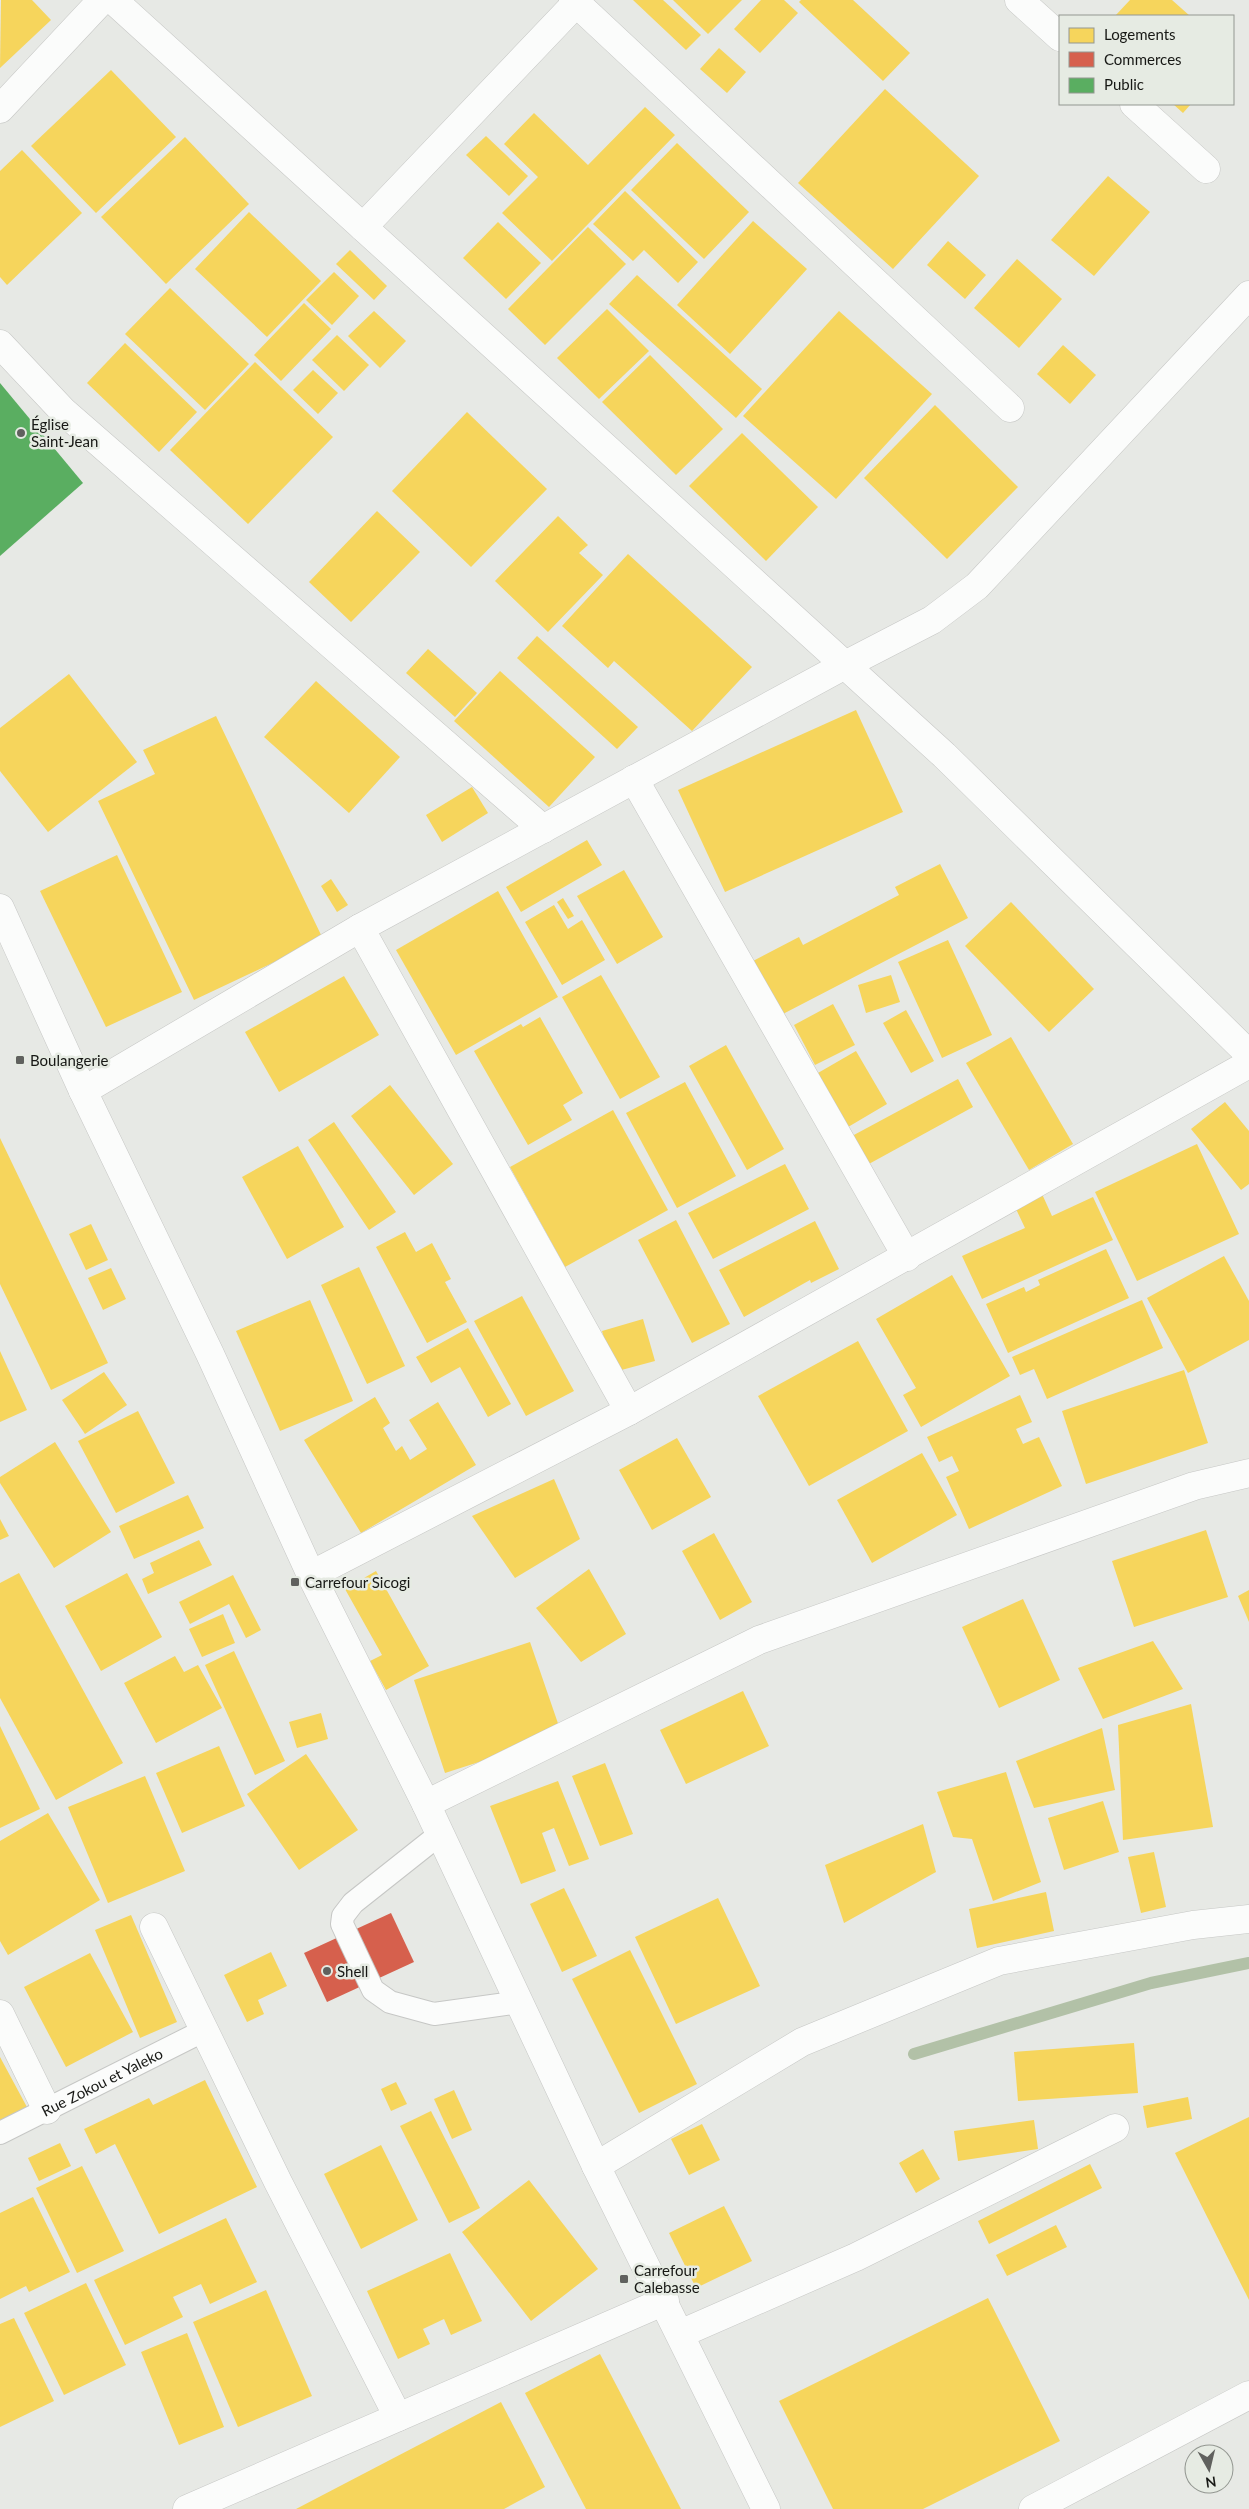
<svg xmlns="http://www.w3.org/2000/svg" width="1249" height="2509" font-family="Lato,sans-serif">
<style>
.homes{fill:#f6d55c}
.shops{fill:#d6604d}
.public{fill:#5aae61}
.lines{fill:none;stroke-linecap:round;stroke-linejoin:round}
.stream{stroke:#b2c1a7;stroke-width:12}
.lane-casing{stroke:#c6c7c5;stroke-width:24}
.street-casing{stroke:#c6c7c5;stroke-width:29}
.secondary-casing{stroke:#c6c7c5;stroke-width:29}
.lane{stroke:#fbfcfb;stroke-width:22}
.street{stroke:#fbfcfb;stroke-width:28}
.secondary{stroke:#fbfcfb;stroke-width:28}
.poi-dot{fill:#60615e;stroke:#e6ebe3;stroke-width:2}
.labels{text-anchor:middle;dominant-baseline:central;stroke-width:5;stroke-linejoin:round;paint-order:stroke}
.poi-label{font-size:15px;fill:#171815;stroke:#e6ebe3;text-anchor:start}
.street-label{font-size:15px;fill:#171815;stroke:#e6ebe3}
</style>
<rect width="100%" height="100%" fill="#e7e9e5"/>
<g class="homes">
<path d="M1,0h31l19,20 -51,48z"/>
<path d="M633,0h30l38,35 -15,15z"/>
<path d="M673,0h69l-34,34z"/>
<path d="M761,0h23l14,13 -38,40 -26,-24z"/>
<path d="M801,0h52l57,53 -27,28 -84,-79z"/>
<path d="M1130,0h42l18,16h-75z"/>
<path d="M719,48l27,24 -19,21 -27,-24z"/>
<path d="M111,70l65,67 -80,76 -65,-67z"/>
<path d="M885,89l94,87 -86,93 -95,-86z"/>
<path d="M1173,104h18l-8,9z"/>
<path d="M645,107l30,28 -123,126 -50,-48 36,-36 -34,-33 30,-31 54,52z"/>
<path d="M486,136l42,40 -19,20 -43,-41z"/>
<path d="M185,137l64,67 -83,80 -65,-67z"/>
<path d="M677,143l72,69 -45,47 -73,-69z"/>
<path d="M22,150l60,63 -75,72 -7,-8v-106z"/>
<path d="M1108,176l42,36 -56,64 -43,-36z"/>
<path d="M625,191l73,71 -20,21 -34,-33 -11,11 -40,-37z"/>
<path d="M249,212l72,69 -54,56 -72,-68z"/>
<path d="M753,221l54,48 -77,85 -53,-49z"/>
<path d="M498,222l43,41 -35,36 -43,-41z"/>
<path d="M588,227l38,37 -81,81 -37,-36z"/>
<path d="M948,241l38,34 -21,24 -38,-34z"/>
<path d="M350,250l37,36 -13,14 -38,-36z"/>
<path d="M1017,259l45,40 -43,49 -45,-40z"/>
<path d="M334,272l25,24 -27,29 -26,-25z"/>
<path d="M637,275l125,114 -26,29 -127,-114z"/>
<path d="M170,288l79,76 -44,46 -80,-76z"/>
<path d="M304,303l27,26 -50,52 -27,-26z"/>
<path d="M607,309l42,42 -50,48 -42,-41z"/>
<path d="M374,311l32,30 -26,27 -32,-32z"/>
<path d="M839,311l93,83 -96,105 -93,-83z"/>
<path d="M337,335l32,30 -25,26 -32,-31z"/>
<path d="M125,343l72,69 -38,40 -72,-69z"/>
<path d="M1063,345l33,30 -26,29 -33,-30z"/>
<path d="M650,355l73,74 -47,46 -74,-73z"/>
<path d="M255,362l78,75 -85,87 -78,-74z"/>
<path d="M313,370l25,23 -20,21 -25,-24z"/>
<path d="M935,405l83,82 -71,72 -83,-81z"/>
<path d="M467,412l80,77 -76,78 -79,-76z"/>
<path d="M742,433l76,74 -52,54 -77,-75z"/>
<path d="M377,511l43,41 -69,70 -42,-40z"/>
<path d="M558,516l30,29 -9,8 24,22 -55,57 -53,-51z"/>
<path d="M628,554l124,113 -60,64 -78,-70 -6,7 -46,-42z"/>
<path d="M537,636l101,91 -21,22 -100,-91z"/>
<path d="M428,649l49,44 -22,24 -49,-44z"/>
<path d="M500,671l95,86 -46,50 -95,-86z"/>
<path d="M69,674l68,88 -89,70 -48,-61v-43z"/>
<path d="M316,681l84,76 -51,56 -85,-76z"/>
<path d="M856,710l47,102 -178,80 -47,-102z"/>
<path d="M216,716l107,223 -129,61 -96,-199 57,-27 -12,-24z"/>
<path d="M472,787l16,26 -46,29 -16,-27z"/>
<path d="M587,840l15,25 -81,47 -15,-25z"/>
<path d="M117,855l65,137 -76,35 -66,-136z"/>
<path d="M940,864l28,54 -187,97 -28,-54 46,-24 4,8 96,-50 -4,-8z"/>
<path d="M624,870l39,67 -46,27 -40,-68z"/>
<path d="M331,879l17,26 -11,7 -16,-26z"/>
<path d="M498,891l60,106 -102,58 -60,-105z"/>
<path d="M563,898l11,18 -6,3 -11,-17z"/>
<path d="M1011,902l83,87 -45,43 -84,-86z"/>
<path d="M554,905l14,24 14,-9 23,40 -43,25 -37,-63z"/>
<path d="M948,940l44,95 -50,23 -44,-96z"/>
<path d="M601,975l59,102 -40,22 -58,-102z"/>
<path d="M891,975l9,27 -34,11 -8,-28z"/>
<path d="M344,976l35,59 -100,57 -34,-60z"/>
<path d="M833,1004l22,41 -40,20 -21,-40z"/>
<path d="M906,1010l28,51 -23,12 -28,-50z"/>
<path d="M540,1017l43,76 -20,12 9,15 -44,25 -54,-94 47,-27 2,3z"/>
<path d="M1011,1037l62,107 -44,26 -63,-107z"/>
<path d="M726,1045l58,104 -37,21 -58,-104z"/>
<path d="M856,1051l31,53 -44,26 -32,-53z"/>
<path d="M958,1079l15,28 -106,58 -15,-29z"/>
<path d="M685,1082l51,94 -59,32 -51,-95z"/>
<path d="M390,1085l63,79 -39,31 -63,-79z"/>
<path d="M1225,1102l24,29v53l-8,6 -50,-61z"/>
<path d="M613,1110l55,100 -103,57 -55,-100z"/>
<path d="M334,1122l62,90 -27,18 -61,-90z"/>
<path d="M0,1138l108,225 -57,27 -51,-106z"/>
<path d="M1197,1144l42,90 -102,47 -42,-89z"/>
<path d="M298,1146l46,81 -57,32 -45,-82z"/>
<path d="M785,1164l24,45 -96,50 -25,-46z"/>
<path d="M1042,1194l10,22 41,-19 20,43 -131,59 -20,-43 63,-28 -10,-21z"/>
<path d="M676,1220l54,104 -38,19 -54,-103z"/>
<path d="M815,1221l24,48 -28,14 -1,-3 -66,37 -25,-47z"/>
<path d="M91,1224l17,36 -22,10 -17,-36z"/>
<path d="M405,1232l11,20 16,-9 19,36 -6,3 22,40 -40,21 -51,-96z"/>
<path d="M1106,1249l23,49 -121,55 -22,-49 38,-17 2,5 14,-7 -2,-5z"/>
<path d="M1224,1256l25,45v39l-61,33 -41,-75z"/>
<path d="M359,1267l46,99 -38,18 -46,-99z"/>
<path d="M111,1268l15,31 -23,11 -15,-32z"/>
<path d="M952,1275l58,101 -89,51 -18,-32 13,-7 -40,-69z"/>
<path d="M522,1296l52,95 -48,25 -52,-95z"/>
<path d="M310,1300l43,101 -73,30 -44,-100z"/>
<path d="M1142,1300l21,48 -116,51 -13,-30 -14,6 -8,-18z"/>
<path d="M643,1319l12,42 -41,11 -12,-41z"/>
<path d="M468,1328l43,76 -23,13 -28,-50 -29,16 -15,-26z"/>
<path d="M858,1341l50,90 -99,55 -51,-90z"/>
<path d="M0,1351l27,59 -27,12z"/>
<path d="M1184,1370l24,73 -122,41 -24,-73z"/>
<path d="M104,1372l23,33 -42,29 -23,-34z"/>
<path d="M1020,1395l12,27 -16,7 7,15 16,-7 23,49 -93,43 -23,-52 13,-6 -7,-15 -13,6 -12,-25z"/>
<path d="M375,1397l15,26 -7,5 13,23 6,-5 8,14 17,-11 -18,-29 29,-18 38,63 -115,68 -57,-93z"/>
<path d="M138,1411l37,72 -59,30 -38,-72z"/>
<path d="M677,1438l34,59 -59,33 -33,-60z"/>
<path d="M55,1442l56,90 -57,36 -54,-85v-6z"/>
<path d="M922,1453l35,62 -85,48 -35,-63z"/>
<path d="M554,1479l26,60 -65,39 -43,-62z"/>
<path d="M188,1495l16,33 -70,31 -15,-33z"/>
<path d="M0,1519l9,17 -9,4z"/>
<path d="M1206,1530l22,67 -94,30 -22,-66z"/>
<path d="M714,1533l38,69 -32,18 -38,-69z"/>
<path d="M199,1540l13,25 -64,29 -6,-15 12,-6 -4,-10z"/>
<path d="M589,1569l37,65 -45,28 -45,-54z"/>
<path d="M376,1571l53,95 -43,24 -16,-29 12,-6 -37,-66z"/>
<path d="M19,1573l104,190 -67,37 -56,-102v-115z"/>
<path d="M127,1573l35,64 -61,34 -36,-65z"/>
<path d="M233,1575l28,55 -15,8 -17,-34 -39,20 -11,-22z"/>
<path d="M1249,1590v32l-11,-26z"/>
<path d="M1023,1599l37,81 -61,28 -37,-81z"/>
<path d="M223,1614l12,29 -33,14 -13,-28z"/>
<path d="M1153,1641l30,48 -80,30 -25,-51z"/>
<path d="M530,1642l32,93 -117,38 -31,-93z"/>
<path d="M234,1651l51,110 -30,14 -50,-110z"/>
<path d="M175,1656l9,16 14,-7 24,43 -66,35 -32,-60z"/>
<path d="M743,1691l26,55 -83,38 -26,-54z"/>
<path d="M1191,1704l22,123 -90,13 -5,-115z"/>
<path d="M321,1713l7,26 -31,9 -8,-26z"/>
<path d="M0,1726l40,83 -40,19z"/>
<path d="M1102,1728l13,62 -81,18 -18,-47z"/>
<path d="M219,1746l26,60 -63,27 -26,-60z"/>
<path d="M306,1754l52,76 -59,40 -52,-76z"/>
<path d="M605,1763l28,71 -33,12 -28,-70z"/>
<path d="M1006,1772l35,110 -48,19 -21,-62 -19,-2 -16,-45z"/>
<path d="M145,1776l40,95 -77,32 -40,-96z"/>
<path d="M558,1781l31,78 -20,7 -15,-38 -12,5 14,38 -35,13 -31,-78z"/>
<path d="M1103,1801l16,51 -55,18 -16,-52z"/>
<path d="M48,1813l52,87 -92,55 -8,-14v-100z"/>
<path d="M923,1824l13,48 -92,51 -19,-58z"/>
<path d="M1154,1852l12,55 -25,6 -13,-56z"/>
<path d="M564,1888l33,68 -35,16 -32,-68z"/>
<path d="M1046,1892l8,39 -77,17 -8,-39z"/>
<path d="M718,1898l42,88 -84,38 -41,-87z"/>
<path d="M131,1915l46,107 -37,16 -45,-108z"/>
<path d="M630,1950l67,134 -58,29 -67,-134z"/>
<path d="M271,1952l16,34 -29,14 6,14 -17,8 -23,-47z"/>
<path d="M90,1953l43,79 -67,35 -42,-80z"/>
<path d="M1134,2043l4,50 -120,8 -4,-49z"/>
<path d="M0,2057l28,52 -28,15z"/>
<path d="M205,2080l52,107 -98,47 -44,-90 -19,10 -12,-25 65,-31 4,7z"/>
<path d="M396,2082l11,22 -16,7 -10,-22z"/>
<path d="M454,2090l18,40 -20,9 -18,-40z"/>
<path d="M1188,2097l4,22 -45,9 -4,-22z"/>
<path d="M431,2111l49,97 -31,15 -49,-97z"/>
<path d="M1249,2117v183l-74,-147z"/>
<path d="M1034,2120l4,29 -80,12 -4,-30z"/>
<path d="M702,2124l18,36 -31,15 -18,-36z"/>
<path d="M60,2143l11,23 -32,15 -11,-23z"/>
<path d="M381,2145l37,75 -57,29 -37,-75z"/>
<path d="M923,2149l17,30 -24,14 -17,-30z"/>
<path d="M1090,2164l12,24 -113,56 -11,-23z"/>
<path d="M82,2166l42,85 -47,22 -41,-85z"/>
<path d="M529,2180l69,89 -67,52 -69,-89z"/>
<path d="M33,2197l37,75 -41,20 -3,-6 -26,13v-86z"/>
<path d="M724,2206l28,55 -56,27 -27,-55z"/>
<path d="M226,2218l31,64 -47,22 -9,-20 -28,13 10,20 -58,28 -31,-65z"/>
<path d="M1056,2225l11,22 -60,29 -11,-21z"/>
<path d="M450,2253l32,68 -31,14 -7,-16 -21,10 7,15 -32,15 -31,-68z"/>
<path d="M86,2283l40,82 -62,30 -40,-82z"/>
<path d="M266,2290l46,106 -74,31 -45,-105z"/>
<path d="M988,2298l72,143 -137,68h-90l-54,-108z"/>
<path d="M14,2318l40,83 -54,26v-103z"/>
<path d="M187,2333l37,94 -45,18 -38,-93z"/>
<path d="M600,2354l81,155h-95l-61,-116z"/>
<path d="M501,2402l44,85 -41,22h-208z"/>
</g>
<path class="shops" d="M391,1913l23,49 -87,40 -23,-49z"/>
<path class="public" d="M0,383l83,100 -83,73z"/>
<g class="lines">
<path class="stream" d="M914,2054l237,-71 98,-20"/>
<defs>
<g id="lane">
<path d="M440,1834l-87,69 -10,13 -1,8 31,66 17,12 44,12 85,-12"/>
<path id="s1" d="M0,2133l203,-102"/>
</g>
<g id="street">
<path d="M113,0l831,755 305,299"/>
<path d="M573,0l437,408"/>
<path d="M1019,0l41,37"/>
<path d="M1134,104l72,65"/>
<path d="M0,109l102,-109"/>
<path d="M363,227l216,-227"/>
<path d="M0,344l63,67 480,418"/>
<path d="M634,779l273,478"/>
<path d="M360,928l269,483"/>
<path d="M83,1091l277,-163 485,-263 87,-45 45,-34 272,-291"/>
<path d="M311,1575l318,-164 620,-347"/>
<path d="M426,1804l333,-164 435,-154 55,-13"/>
<path d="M154,1927l124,255 120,235"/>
<path d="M0,2014l47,96"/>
<path d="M596,2166l206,-124 197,-81 194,-36 56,-6"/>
<path d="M680,2334l176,-77 259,-129"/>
<path d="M187,2509l478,-208"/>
<path d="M1033,2509l216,-114"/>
</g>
<path id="secondary" d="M0,908l83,183 127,263 101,221 115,229 170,362 170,343"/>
</defs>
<use href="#lane" class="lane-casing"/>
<use href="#street" class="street-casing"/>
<use href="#secondary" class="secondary-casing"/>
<use href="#lane" class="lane"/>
<use href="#street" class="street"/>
<use href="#secondary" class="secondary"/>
</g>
<g class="poi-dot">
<circle cx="21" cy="433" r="5"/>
<rect x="15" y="1055" width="10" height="10" rx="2.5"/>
<rect x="290" y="1577" width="10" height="10" rx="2.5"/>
<circle cx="327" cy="1971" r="5"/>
<rect x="619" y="2274" width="10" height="10" rx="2.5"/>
</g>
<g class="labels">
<g class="poi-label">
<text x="31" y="424">Église<tspan x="31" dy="17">Saint-Jean</tspan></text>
<text x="30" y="1060">Boulangerie</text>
<text x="305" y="1582">Carrefour Sicogi</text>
<text x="337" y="1971">Shell</text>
<text x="634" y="2270">Carrefour<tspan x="634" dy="17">Calebasse</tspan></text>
</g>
<g class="street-label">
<text stroke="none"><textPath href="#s1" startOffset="114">Rue Zokou et Yaleko</textPath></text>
</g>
</g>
<rect x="1059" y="15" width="175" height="90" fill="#e6ebe3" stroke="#939791"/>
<rect x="1069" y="28" width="25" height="15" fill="#f6d55c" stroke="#939791"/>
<text x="1104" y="40" font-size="15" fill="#171815">Logements</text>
<rect x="1069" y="52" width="25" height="15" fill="#d6604d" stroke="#939791"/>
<text x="1104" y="65" font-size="15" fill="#171815">Commerces</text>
<rect x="1069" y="78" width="25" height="15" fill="#5aae61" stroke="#939791"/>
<text x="1104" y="90" font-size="15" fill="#171815">Public</text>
<g transform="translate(1209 2469) rotate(172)"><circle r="24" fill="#e6ebe3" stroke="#939791"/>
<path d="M0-4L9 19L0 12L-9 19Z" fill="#60615e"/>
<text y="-8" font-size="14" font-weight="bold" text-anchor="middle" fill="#171815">N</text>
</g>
</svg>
